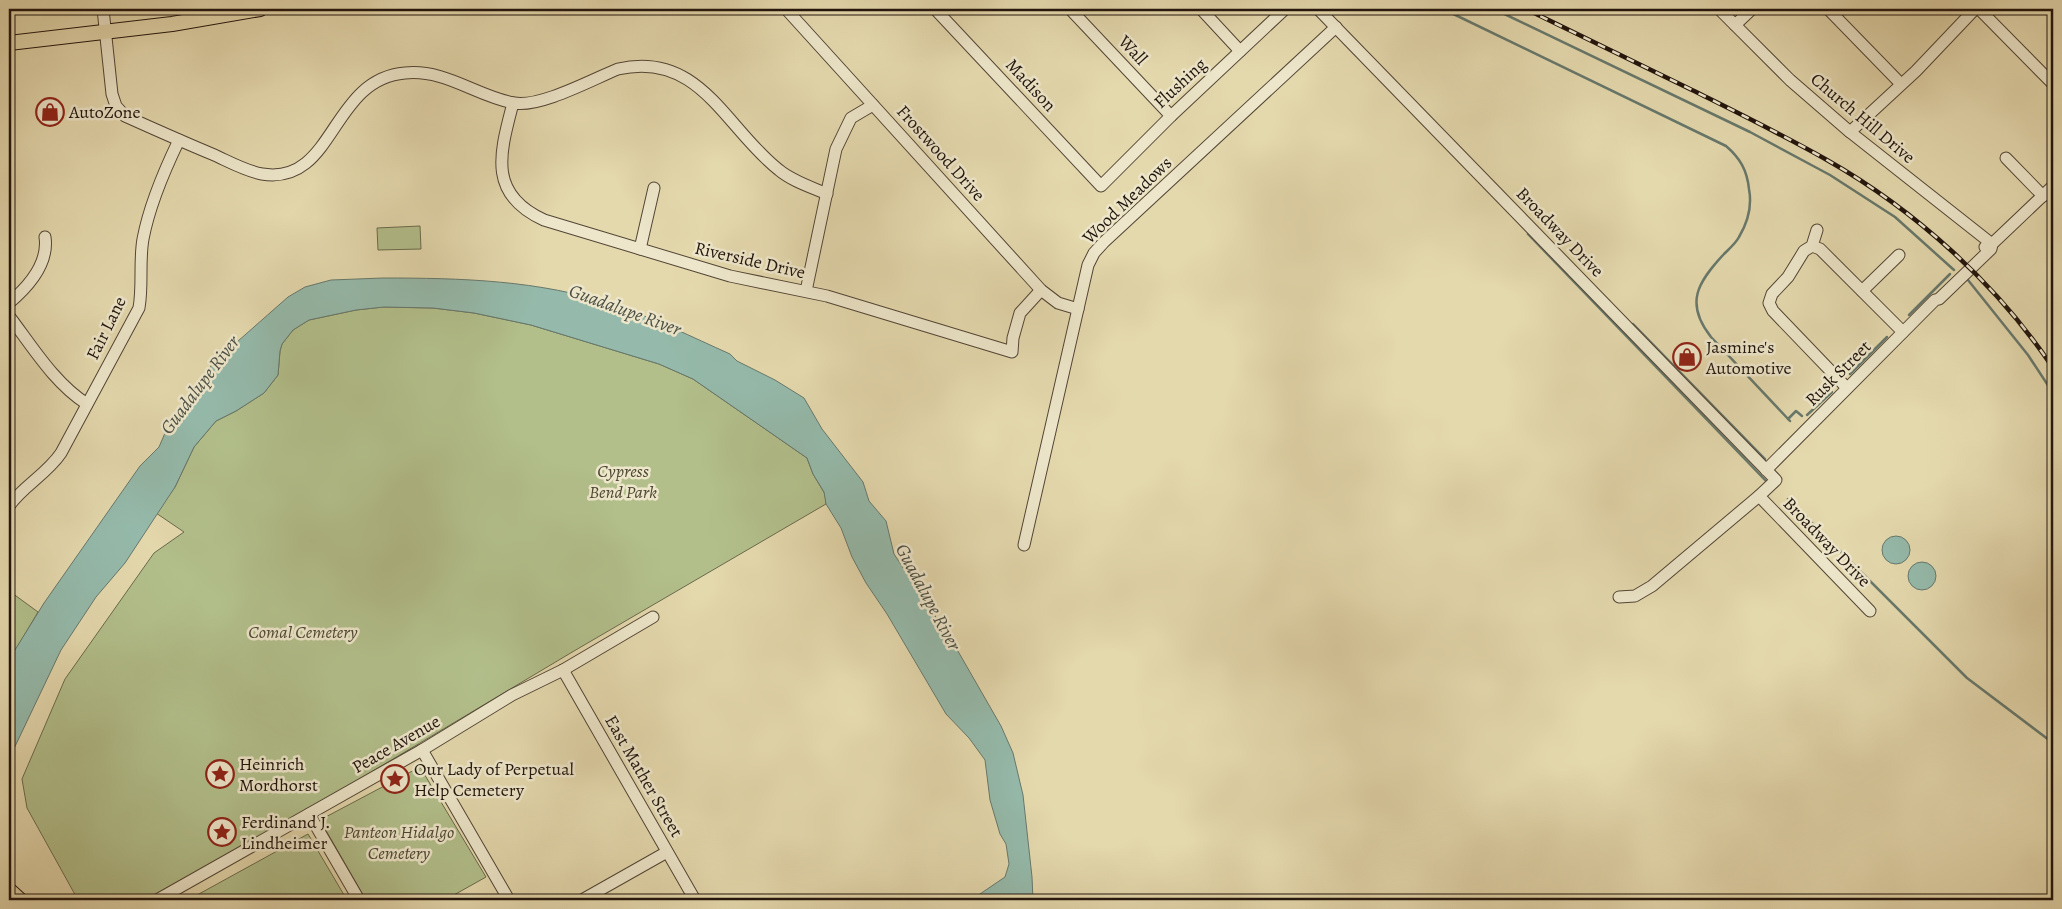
<svg xmlns="http://www.w3.org/2000/svg" width="2062" height="909" font-family="Alegreya,serif">
<style>
.green{fill:#b2bf8b;stroke:#6a6a4c}
.water{fill:#95baab;stroke:#67786c}
.lines{fill:none;stroke-linecap:round;stroke-linejoin:round}
.stream{stroke:#67786c;stroke-width:2.5}
.minor-casing{stroke:#524535;stroke-width:13}
.major-casing{stroke:#21140d;stroke-width:16}
.minor{stroke:#ede6ca;stroke-width:11}
.major{stroke:#e4d8ad;stroke-width:14}
.rail-casing{stroke:#21140d;stroke-width:4.5}
.rail{stroke:#ede6ca;stroke-width:2.5;stroke-dasharray:8;stroke-linecap:butt}
.labels{text-anchor:middle;dominant-baseline:central;stroke-width:5;stroke-linejoin:round;paint-order:stroke}
.street-label{font-size:18px;fill:#21140d;stroke:#ede6ca}
.poi-label{font-size:18px;fill:#21140d;stroke:#ede6ca;text-anchor:start}
.park-label{font-size:18px;font-style:italic;fill:#4c4733;stroke:#ede6ca}
.water-label{font-size:19px;font-style:italic;fill:#4a4e44;stroke:#ede6ca}
</style>
<rect width="100%" height="100%" fill="#e4d8ad"/>
<filter id="stains"><feTurbulence type="fractalNoise" baseFrequency=".004" numOctaves="4"/><feColorMatrix values="0 0 0 0 .2 0 0 0 0 .09 0 0 0 0 .02 0 0 0 .5 -.17"/></filter>
<radialGradient id="worn" r=".72"><stop offset=".6" stop-color="#630" stop-opacity="0"/><stop offset="1" stop-color="#630" stop-opacity=".3"/></radialGradient>
<g class="green">
<path d="M420,226l1,23 -43,1 -1,-22z"/>
<path d="M383,307l50,1 41,5 57,12 128,39 34,15 114,79 6,16 12,20 1,10 -252,147 -417,249h-79l-51,-92 -5,-29 43,-100 89,-126 30,-21 -28,-19 19,-26 19,-40 22,-26 20,-10 28,-18 14,-18 2,-24 2,-7 11,-14 16,-10 47,-10z"/>
<path d="M12,593l26,19 -29,49v-64z"/>
<path d="M420,767l66,110 -41,23h-79l-46,-80z"/>
<path d="M308,834l39,66h-159z"/>
</g>
<g class="water">
<path d="M383,278c77,0 157,2 231,27 40,13 78,32 116,49l7,7 38,19 29,18 18,31 41,53 6,19 17,20 8,33 61,92 46,80 12,27 10,42 9,82 1,23h-55l-1,-4 28,-19 4,-13 -3,-20 -6,-10 -10,-34 -5,-40 -16,-22 -23,-24 -59,-100 -21,-31 -14,-26 -11,-29 -15,-24 -2,-12 -11,-18 -6,-16 -114,-79 -34,-15 -128,-39 -57,-12 -41,-5 -49,-1 -28,3 -47,10 -16,10 -11,14 -2,7 -2,24 -14,18 -28,18 -20,10 -22,26 -19,40 -50,76 -29,34 -35,53 -52,109 1,-101 34,-55 96,-137 19,-19 9,-21 23,-34 12,-11 9,-17 76,-67 17,-10 26,-7z"/>
<circle cx="1896" cy="550" r="14"/>
<circle cx="1922" cy="576" r="14"/>
</g>
<g class="lines">
<g class="stream">
<path d="M1443,9l283,137c14,12 21,24 23,43 3,16 -1,33 -10,48 -3,6 -10,12 -15,17 -26,28 -40,49 -13,83l79,84"/>
<path d="M1494,9l256,123 80,43 65,42 59,53"/>
<path d="M1528,234l238,247"/>
<path d="M1968,280l60,75 25,38"/>
<path d="M1909,315l41,-41"/>
<path d="M1633,324l132,135"/>
<path d="M1850,374l37,-37"/>
<path d="M1807,415l25,-23"/>
<path d="M1788,419l8,-8 6,5"/>
<path d="M1788,499l179,179 86,65"/>
</g>
<defs>
<g id="minor">
<path d="M103,9l9,85 4,12 9,10c29,13 58,26 87,38 16,7 33,17 50,20 73,12 68,-95 143,-101 41,-4 71,23 109,30 26,5 79,-24 104,-34 82,-19 108,60 161,101 13,11 32,17 48,24"/>
<path d="M786,9l255,281 17,13 20,6"/>
<path d="M935,9l166,177 70,-70 114,-107"/>
<path d="M1070,9l101,107"/>
<path d="M1201,9l39,42"/>
<path d="M1318,9l458,471 -17,16 -107,90 -17,10 -16,1"/>
<path d="M1719,9l71,71 60,52 142,112"/>
<path d="M1828,9l73,75"/>
<path d="M1979,9l74,75"/>
<path d="M1735,25l17,-16"/>
<path d="M513,103c-13,50 -26,91 31,117l186,56 97,20 185,56 1,-14 7,-25 21,-23"/>
<path d="M1850,132l66,-61 59,-62"/>
<path d="M2006,158l37,38"/>
<path d="M1817,230l-5,16 -8,5 -16,26 -16,17 -3,9 4,8 74,77"/>
<path d="M1812,246l8,3 83,83"/>
<path d="M1985,247l7,-3 61,-58"/>
<path d="M640,249l14,-61"/>
<path d="M806,291l30,-142 15,-31 22,-13"/>
<path d="M1862,291l37,-36"/>
<path d="M9,303c19,-16 40,-39 36,-66"/>
<path d="M9,316c23,30 45,67 78,88"/>
<path d="M1766,470l169,-170 4,-1 52,-50 1,-5"/>
<path d="M1759,496l111,115"/>
<path d="M9,506c14,-20 38,-32 52,-53l78,-145c4,-23 0,-46 4,-69 6,-32 22,-70 36,-99"/>
<path d="M1024,545l64,-280 6,-12 10,-11 232,-215"/>
<path d="M563,670l132,230"/>
<path d="M422,750l87,150"/>
<path d="M309,814l50,86"/>
<path d="M157,900l265,-150 90,-55 51,-25 90,-53"/>
<path d="M582,900l85,-48"/>
</g>
<g id="major">
<path d="M9,43l163,-19 88,-15"/>
<path d="M9,890l11,10"/>
</g>
</defs>
<use href="#minor" class="minor-casing"/>
<use href="#major" class="major-casing"/>
<use href="#minor" class="minor"/>
<use href="#major" class="major"/>
<defs>
<path id="rail" d="M1526,9c55,27 111,54 166,81 46,23 91,45 135,70 88,50 170,124 226,208"/>
</defs>
<use href="#rail" class="rail-casing"/>
<use href="#rail" class="rail"/>
</g>
<defs>
<symbol id="shop-ring" viewBox="-11 -11 22 22"><circle r="9.5" fill="#ede6ca" stroke="#8f2418" stroke-width="1.5"/><path d="M-5-2.5h2.3a2.7 3.5 0 0 1 5.4 0H5L5.5 6h-11ZM-1.5-2.5h3a1.5 2.3 0 0 0-3 0Z" fill="#8f2418"/></symbol>
<symbol id="sight-ring" viewBox="-11 -11 22 22"><circle r="9.5" fill="#ede6ca" stroke="#8f2418" stroke-width="1.5"/><path d="M0-6L1.8-2.2L6-1.7L2.9 1.2L3.7 5.4L0 3.3L-3.7 5.4L-2.9 1.2L-6-1.7L-1.8-2.2Z" fill="#8f2418"/></symbol>
</defs>
<g fill-rule="evenodd">
<use href="#shop-ring" x="34" y="96" width="32" height="32"/>
<use href="#shop-ring" x="1671" y="341" width="32" height="32"/>
<use href="#sight-ring" x="204" y="758" width="32" height="32"/>
<use href="#sight-ring" x="379" y="763" width="32" height="32"/>
<use href="#sight-ring" x="206" y="816" width="32" height="32"/>
</g>
<g class="labels">
<g class="street-label">
<text transform="translate(1133 50) rotate(47)">Wall</text>
<text transform="translate(1180 83) rotate(-43)">Flushing</text>
<text transform="translate(1031 85) rotate(47)">Madison</text>
<text transform="translate(1863 118) rotate(40)">Church Hill Drive</text>
<text transform="translate(941 153) rotate(48)">Frostwood Drive</text>
<text transform="translate(1127 200) rotate(-44)">Wood Meadows</text>
<text transform="translate(1560 232) rotate(46)">Broadway Drive</text>
<text transform="translate(750 260) rotate(13)">Riverside Drive</text>
<text transform="translate(106 328) rotate(-64)">Fair Lane</text>
<text transform="translate(1838 373) rotate(-45)">Rusk Street</text>
<text transform="translate(1827 542) rotate(46)">Broadway Drive</text>
<text transform="translate(396 744) rotate(-30)">Peace Avenue</text>
<text transform="translate(644 776) rotate(60)">East Mather Street</text>
</g>
<g class="poi-label">
<text x="69" y="112">AutoZone</text>
<text x="1706" y="347">Jasmine's<tspan x="1706" dy="21">Automotive</tspan></text>
<text x="239" y="764">Heinrich<tspan x="239" dy="21">Mordhorst</tspan></text>
<text x="414" y="769">Our Lady of Perpetual<tspan x="414" dy="21">Help Cemetery</tspan></text>
<text x="241" y="822">Ferdinand J.<tspan x="241" dy="21">Lindheimer</tspan></text>
</g>
<g class="park-label">
<text x="623" y="471">Cypress<tspan x="623" dy="21">Bend Park</tspan></text>
<text x="303" y="632">Comal Cemetery</text>
<text x="399" y="832">Panteon Hidalgo<tspan x="399" dy="21">Cemetery</tspan></text>
</g>
<g class="water-label">
<text transform="translate(625 310) rotate(20)">Guadalupe River</text>
<text transform="translate(200 385) rotate(-53)">Guadalupe River</text>
<text transform="translate(928 597) rotate(62)">Guadalupe River</text>
</g>
</g>
<rect width="2062" height="909" fill="none" stroke="#e4d8ad" stroke-width="30"/>
<rect x="10" y="10" width="2042" height="889" fill="none" stroke="#21140d" stroke-width="2.5"/>
<rect x="15" y="15" width="2032" height="879" fill="none" stroke="#21140d"/>
<rect width="100%" height="100%" filter="url(#stains)"/>
<rect width="100%" height="100%" fill="url(#worn)"/>
</svg>
